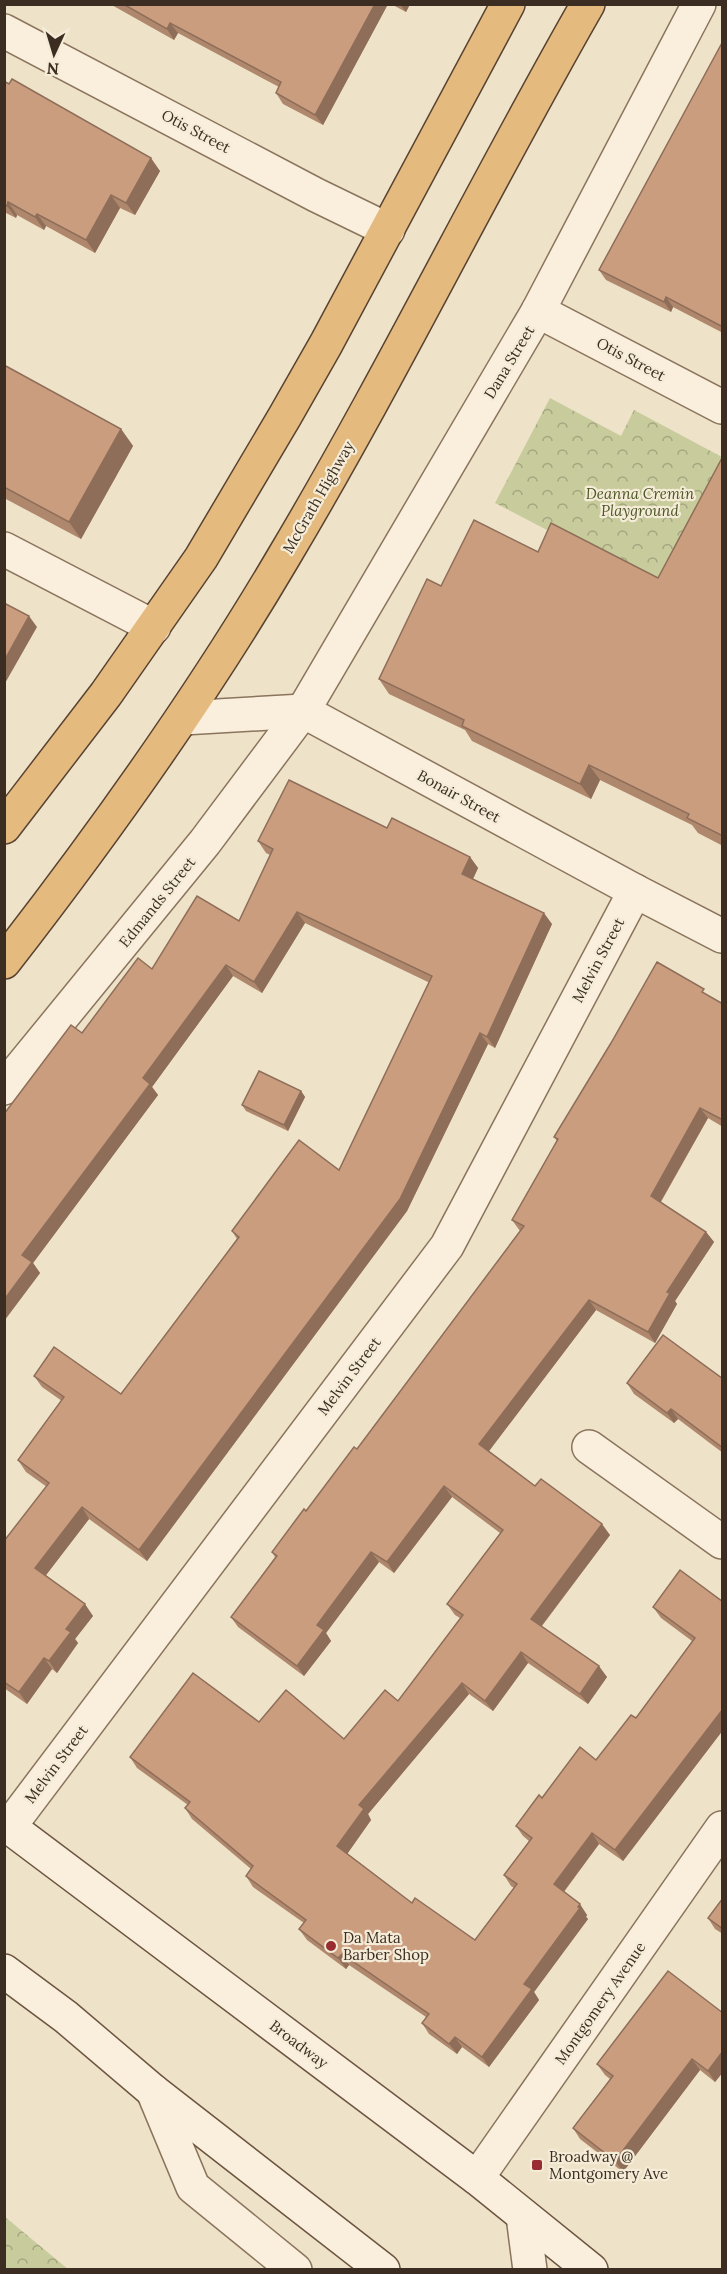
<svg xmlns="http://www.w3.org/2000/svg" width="727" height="2274" font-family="Lora,serif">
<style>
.park{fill:url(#park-crowns)}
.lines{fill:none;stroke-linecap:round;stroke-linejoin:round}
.minor-casing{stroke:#8a745d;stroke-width:36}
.tertiary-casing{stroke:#8a745d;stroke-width:36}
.secondary-casing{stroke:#6c5540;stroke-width:36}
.trunk-casing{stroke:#584231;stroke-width:36}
.minor{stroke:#f9efdc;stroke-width:33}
.tertiary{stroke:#f9efdc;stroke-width:33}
.secondary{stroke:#f9efdc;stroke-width:33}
.trunk{stroke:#e4ba7f;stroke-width:33}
.wall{fill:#af876d}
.shaded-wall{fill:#8e6e59}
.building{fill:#cb9d7f;stroke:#8e6e59;stroke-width:1.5}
.poi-dot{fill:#982e32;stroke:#f5ecd8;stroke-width:2}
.labels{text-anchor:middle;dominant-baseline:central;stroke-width:4.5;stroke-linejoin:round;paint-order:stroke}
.street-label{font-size:15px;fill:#3b2d21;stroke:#f5ecd8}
.park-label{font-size:15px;font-style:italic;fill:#4c5728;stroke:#f5ecd8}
.poi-label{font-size:15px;fill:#3b2d21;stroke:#f5ecd8;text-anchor:start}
</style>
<defs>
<pattern id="park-crowns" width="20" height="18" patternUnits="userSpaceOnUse" patternTransform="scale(1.5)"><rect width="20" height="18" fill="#c8cc9c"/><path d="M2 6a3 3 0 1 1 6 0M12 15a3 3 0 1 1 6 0" fill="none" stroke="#a4a67f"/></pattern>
</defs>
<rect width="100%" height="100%" fill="#eee2c8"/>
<g class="park">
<path d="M550,398l71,38 13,-26 88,47v35l-54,101 -173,-90z"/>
<path d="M5,2217l63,52h-63z"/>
</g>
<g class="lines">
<defs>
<g id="minor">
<path d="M4,31l312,164 72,35"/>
<path d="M538,311l184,96"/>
<path d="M4,549l150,78"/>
<path d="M183,718l120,-7 332,180 87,45"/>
<path d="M4,1088l201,-246 98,-131 235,-400 161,-307"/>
<path d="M589,1447l133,95"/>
<path d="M9,1827l438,-581 188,-355"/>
<path d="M153,2091l40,96 102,83"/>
<path d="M477,2178l245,-350"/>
</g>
<path id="tertiary" d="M523,2216l7,54"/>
<g id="secondary">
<path d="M4,1823l473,355 114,92"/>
<path d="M4,1971l62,46 87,74 230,179"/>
</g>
<g id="trunk">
<path d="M4,827l102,-133 95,-136 84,-142 41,-72 182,-340"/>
<path d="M4,962c101,-130 196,-263 279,-404 108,-181 200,-371 305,-554"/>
</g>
</defs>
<use href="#minor" class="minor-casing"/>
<use href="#tertiary" class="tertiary-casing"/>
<use href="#secondary" class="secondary-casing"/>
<use href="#trunk" class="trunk-casing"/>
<use href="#minor" class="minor"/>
<use href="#tertiary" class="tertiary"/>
<use href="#secondary" class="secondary"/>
<use href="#trunk" class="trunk"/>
</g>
<g class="wall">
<path d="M110,4h278l-65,121 -40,-21 -7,-11 3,-6 -101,-54 -4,7z"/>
<path d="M391,4h19l-4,8z"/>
<path d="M723,41v292l-50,-26 -2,5 -65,-32 -7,-10z"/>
<path d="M4,81l156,90 -25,44 -15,-7 -25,45 -49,-27 -2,4 -27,-15 -1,3 -12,-6z"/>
<path d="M4,365l117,64 12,17 -52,93 -77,-41z"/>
<path d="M723,459v387l-25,-13 -6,-8 -92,-45 -9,19 -119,-58 -7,-11 -76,-36 -10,-15 62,-93 97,-34 120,26z"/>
<path d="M387,828l83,29 8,11 -5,11 79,45 -57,124 -7,-4 -81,167 -260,350 -58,-42 -43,56 47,41 -18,23 3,4 -21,30 -5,-4 -25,35 -23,-16v-147l43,-54 -21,-15 -8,-12 44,-59 -20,-14 -8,-11 87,18 116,-155 -5,-8 107,-61 91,-187 -125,-60 -43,70 -29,-17 -81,111 6,8 -125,168 7,10 -36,48v-207l78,-81 70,-64 87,-48 31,-66 -4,-2 -8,-12z"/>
<path d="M710,997l13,7v123l-15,-9 -47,84 45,30 8,10 -39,59 2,3 -22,39 -59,-33 -107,141 46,35 75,49 -68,91 65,51 -19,27 -60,-41 -35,48 -24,-17 -101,120 3,6 -24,34 65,49 63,37 39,-52 -3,-2 -7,-11 25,-34 -6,-5 -7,-10 26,-28 54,-38 40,-42 56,-77 -31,-23 -8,-11 70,-5v128l-100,131 -24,-17 -35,48 23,23 -1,2 2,2 -54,73 5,8 -50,67 -27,-20 -5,7 -28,-20 -7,-11 4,-6 -77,-52 -3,4 -39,-29 -8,-11 5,-6 -51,-36 -7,-11 5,-7 -59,-50 -7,-11 3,-3 -51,-37 -7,-11 129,-35 85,17 54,-38 62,-83 -5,-3 -8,-11 53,-71 -48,-36 -58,76 -15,-11 -53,71 5,8 -27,35 -66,-49 -7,-10 44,-60 -3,-5 85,-103 163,-218 -8,-11 45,-79 -3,-4z"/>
<path d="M301,1091l4,6 -17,34 -42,-20 -4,-6z"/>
<path d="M723,1379v74l-45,-34 -4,4 -40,-29 -7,-11z"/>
<path d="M723,1898v36l-8,-5 -7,-11z"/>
<path d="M723,2013v59l-8,10 -15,-12 -77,102 -43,-33 -7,-11 37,-49 -5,-4 -8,-11z"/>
</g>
<g class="shaded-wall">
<path d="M375,4h13l-65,121 -8,-10z"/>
<path d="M400,4h10l-4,8z"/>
<path d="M170,23l8,10 -4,7 -7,-11z"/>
<path d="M151,158l9,13 -25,44 -9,-12z"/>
<path d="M111,195l9,13 -25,45 -9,-13z"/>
<path d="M8,202l9,13 -1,3 -9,-12z"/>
<path d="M37,214l9,12 -2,4 -9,-13z"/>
<path d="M666,297l7,10 -2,5 -7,-10z"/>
<path d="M121,429l12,17 -52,93 -12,-17z"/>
<path d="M29,616l8,11 -33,58v-24z"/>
<path d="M589,765l11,15 -9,19 -11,-15z"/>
<path d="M470,857l8,11 -8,17 -8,-11z"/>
<path d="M297,912l8,11 -43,70 -8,-11z"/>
<path d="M544,913l8,11 -57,124 -8,-11z"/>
<path d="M226,965l7,11 -81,111 6,8 -125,168 7,10 -36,48v-21l18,-45 121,-177z"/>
<path d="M480,1033l8,11 -81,167 -260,350 -8,-11z"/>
<path d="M301,1091l4,6 -17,34 -4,-6z"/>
<path d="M700,1108l8,10 -50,88 -7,-10z"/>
<path d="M706,1232l8,10 -39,59 2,3 -22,39 -7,-11 19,-40z"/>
<path d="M589,1300l7,10 -110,145 -7,-11z"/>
<path d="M671,1409l7,10 -4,4 -7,-10z"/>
<path d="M444,1486l8,11 -58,76 -7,-11z"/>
<path d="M82,1507l7,12 -46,60 -8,-11z"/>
<path d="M602,1524l8,11 -71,94 -8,-10z"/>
<path d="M371,1552l8,10 -53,71 5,8 -27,35 -7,-10 20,-41z"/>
<path d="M85,1604l8,12 -18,23 3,4 -21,30 -8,-12 17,-32z"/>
<path d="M521,1652l7,11 -35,48 -8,-10z"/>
<path d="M44,1658l8,11 -25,35 -8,-12z"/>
<path d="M599,1666l8,11 -19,27 -8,-10z"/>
<path d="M462,1683l7,11 -101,120 3,6 -26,37 -8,-11 22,-41z"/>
<path d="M723,1709v21l-100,131 -8,-11z"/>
<path d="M592,1833l7,11 -38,51 -7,-11z"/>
<path d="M580,1904l7,11 -1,2 2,2 -54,73 5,8 -50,67 -7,-10 42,-73z"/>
<path d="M342,1954l7,11 -3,4 -8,-11z"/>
<path d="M455,2037l7,10 -5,7 -8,-10z"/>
<path d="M723,2051v21l-8,10 -7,-11z"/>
<path d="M692,2059l8,11 -77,102 -8,-11z"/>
</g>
<g class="building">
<path d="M123,4h252l-60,111 -39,-22 5,-11 -111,-59 -3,6z"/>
<path d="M723,41v286l-57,-30 -2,5 -65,-32z"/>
<path d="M12,79l139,79 -25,45 -15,-8 -25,45 -49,-26 -2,3 -27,-15 -1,4 -3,-2v-123l5,3z"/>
<path d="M4,365l117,64 -52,93 -65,-35z"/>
<path d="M722,458l1,378 -36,-18 2,-4 -100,-49 -9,19 -118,-58 2,-6 -85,-41 48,-100 14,7 33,-66 64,32 13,-29 107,55z"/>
<path d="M4,603l25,13 -25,45z"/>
<path d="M289,780l98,48 5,-10 78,39 -8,17 82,39 -57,124 -7,-4 -80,166 -261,351 -57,-43 -47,61 50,36 -19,25 5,3 -22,29 -5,-3 -25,34 -15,-10v-141l45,-58 -31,-23 46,-63 -30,-21 20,-29 67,47 118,-157 -7,-6 67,-91 40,30 93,-194 -135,-64 -43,70 -28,-17 -83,113 7,6 -128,171 10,7 -28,38v-186l67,-89 11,8 56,-75 14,11 45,-73 42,25 34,-72 -15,-8z"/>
<path d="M657,962l47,27 -2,3 21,12v116l-23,-12 -49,88 55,36 -39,60 3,1 -22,39 -59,-32 -110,144 56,42 6,-7 61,45 -71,95 68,47 -19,28 -59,-42 -36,49 -23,-18 -103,122 5,4 -27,37 75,57 3,-5 60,42 42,-56 -13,-9 28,-37 -16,-12 23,-31 3,3 38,-51 16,13 35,-45 5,3 59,-80 -42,-31 27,-37 43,32v107l-108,141 -23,-17 -38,51 26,20 -2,3 2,1 -56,76 8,5 -50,68 -27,-20 -6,7 -27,-21 7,-9 -87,-60 -4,4 -39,-29 7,-9 -60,-44 7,-10 -68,-58 5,-6 -60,-45 63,-84 66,49 27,-32 58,49 41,-49 13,11 65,-86 -16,-11 56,-74 -59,-44 -57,76 -16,-10 -54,73 7,5 -27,36 -66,-49 46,-61 -5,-4 32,-43 2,2 48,-64 3,2 167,-223 -12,-6 46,-81 -4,-2 57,-94z"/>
<path d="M259,1071l42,20 -17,34 -42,-20z"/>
<path d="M663,1335l60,44v69l-52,-39 -4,4 -40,-30z"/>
<path d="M723,1898v31l-15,-11z"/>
<path d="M668,1971l55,42v38l-15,20 -16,-12 -77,102 -42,-33 40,-52 -16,-12z"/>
</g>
<g class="poi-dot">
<circle cx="331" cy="1946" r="6"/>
<rect x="531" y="2159" width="12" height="12" rx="3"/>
</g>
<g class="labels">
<g class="street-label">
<text transform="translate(196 131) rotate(28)">Otis Street</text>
<text transform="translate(631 359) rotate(28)">Otis Street</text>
<text transform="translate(509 362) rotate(-59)">Dana Street</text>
<text transform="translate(318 497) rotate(-60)">McGrath Highway</text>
<text transform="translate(459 796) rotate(29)">Bonair Street</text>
<text transform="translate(157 902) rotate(-51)">Edmands Street</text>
<text transform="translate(598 960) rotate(-62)">Melvin Street</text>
<text transform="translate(349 1376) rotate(-53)">Melvin Street</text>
<text transform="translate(56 1764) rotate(-53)">Melvin Street</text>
<text transform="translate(600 2003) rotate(-55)">Montgomery Avenue</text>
<text transform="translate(299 2044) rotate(37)">Broadway</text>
</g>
<g class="park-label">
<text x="640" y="493">Deanna Cremin<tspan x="640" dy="17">Playground</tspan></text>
</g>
<g class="poi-label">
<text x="343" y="1937">Da Mata<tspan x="343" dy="17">Barber Shop</tspan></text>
<text x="549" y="2156">Broadway @<tspan x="549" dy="17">Montgomery Ave</tspan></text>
</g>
</g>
<rect width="727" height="2274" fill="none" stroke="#3b2d21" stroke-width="12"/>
<g transform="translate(54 54) rotate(184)" stroke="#f5ecd8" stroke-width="4.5" paint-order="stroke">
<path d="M0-4.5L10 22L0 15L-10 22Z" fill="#3b2d21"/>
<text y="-9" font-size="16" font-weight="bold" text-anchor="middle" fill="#3b2d21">N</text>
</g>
</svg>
